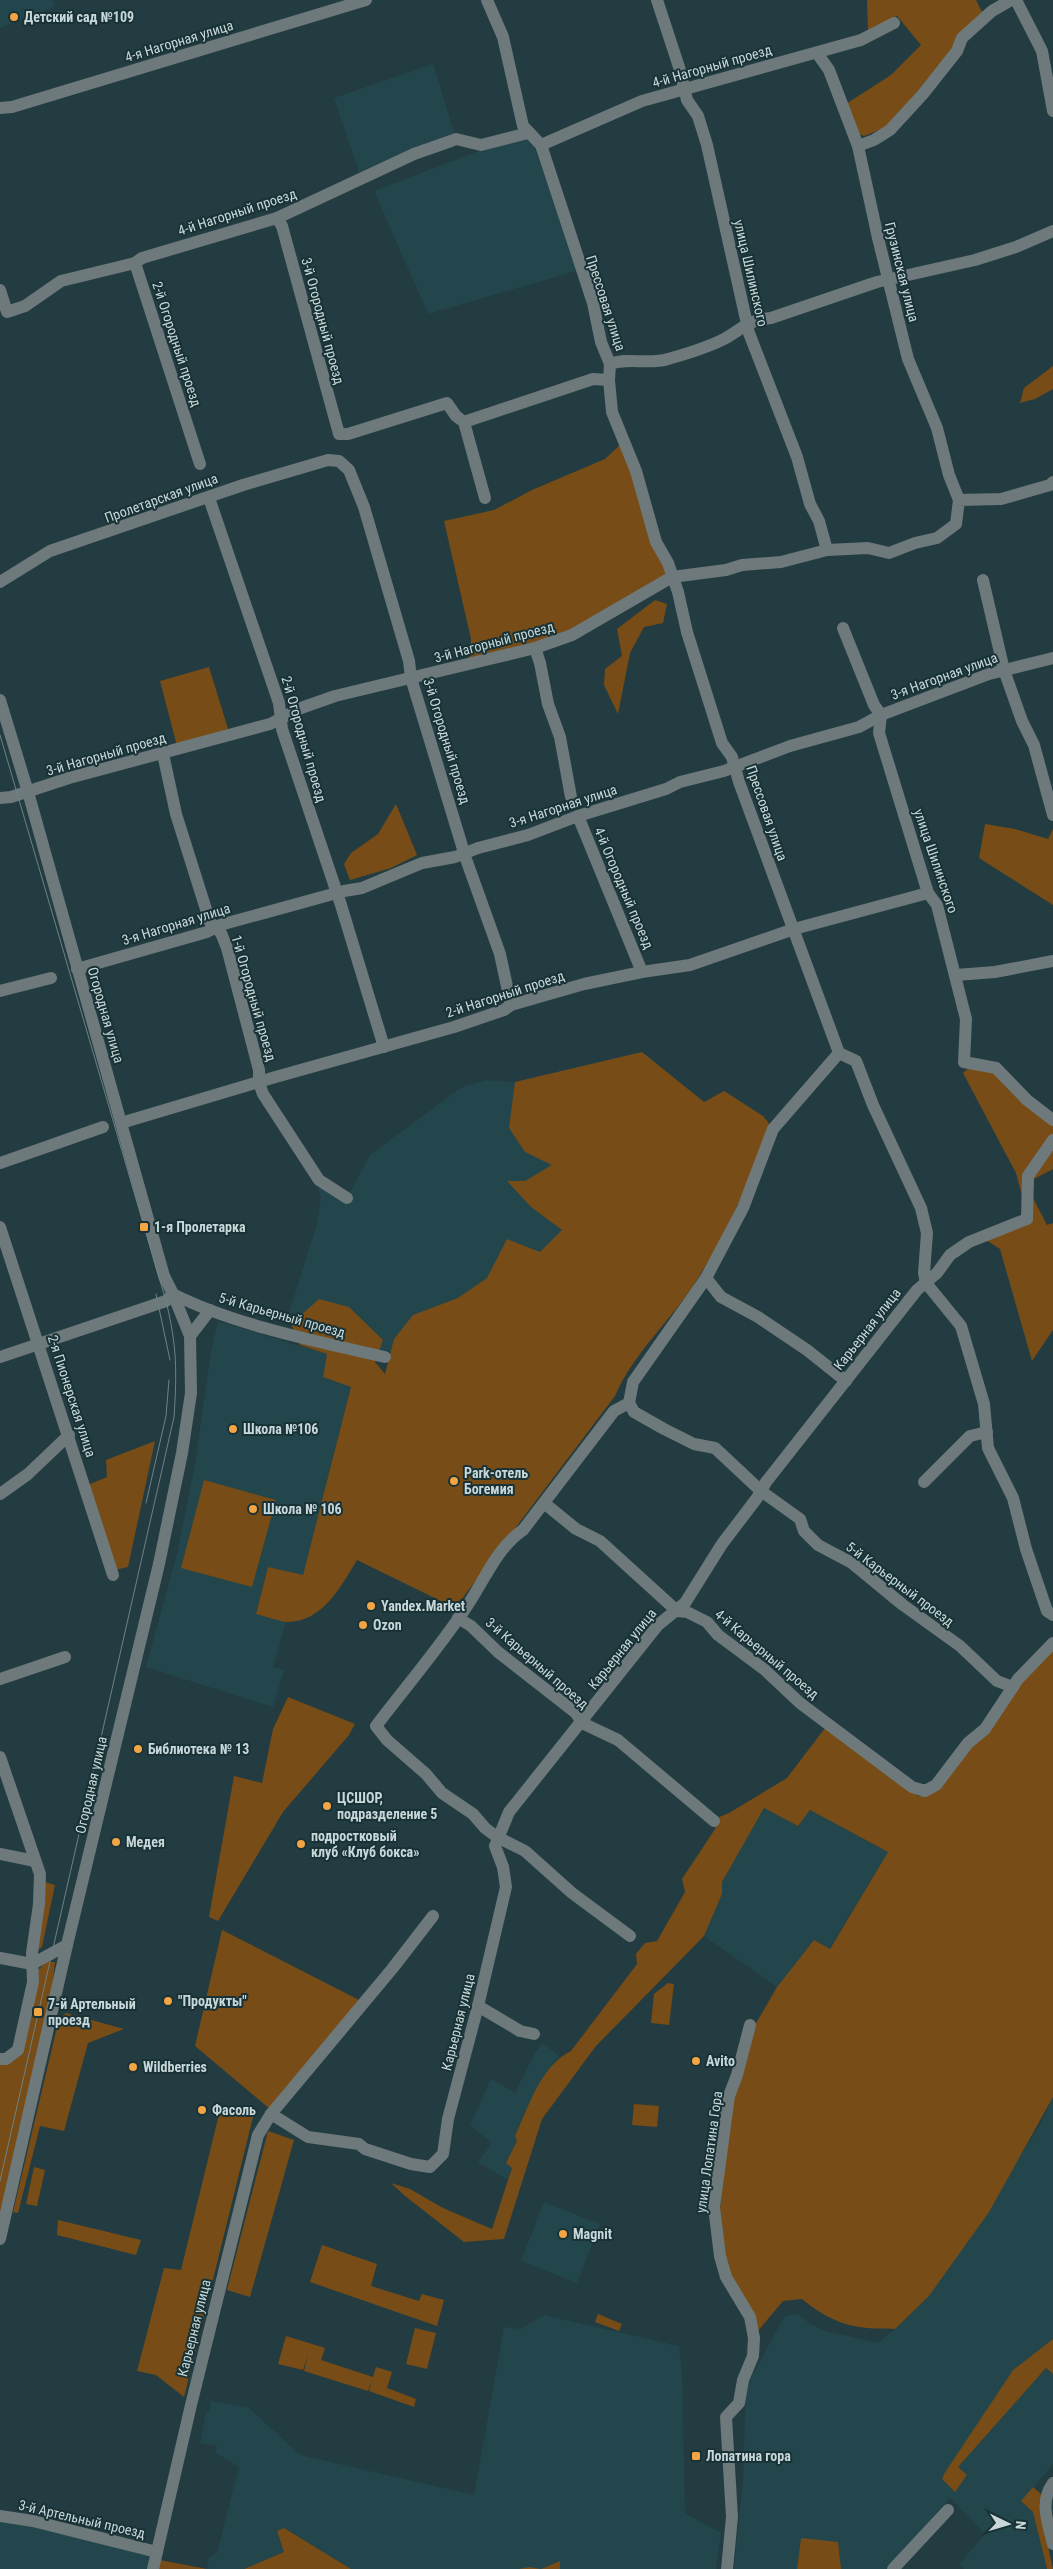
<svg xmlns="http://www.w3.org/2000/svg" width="1053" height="2569" font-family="'Roboto Condensed',sans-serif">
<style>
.built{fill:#22464c}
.green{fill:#774c16}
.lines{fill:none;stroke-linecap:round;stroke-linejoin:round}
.minor{stroke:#6d797b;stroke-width:12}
.tram{stroke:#6e8286;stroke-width:1}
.poi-dot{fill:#f3a443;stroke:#183236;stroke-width:2}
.labels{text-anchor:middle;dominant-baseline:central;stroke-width:4;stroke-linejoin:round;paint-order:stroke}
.poi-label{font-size:14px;font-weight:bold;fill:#c8d7d9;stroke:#183236;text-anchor:start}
.street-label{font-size:14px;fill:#c8d7d9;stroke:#183236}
</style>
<rect width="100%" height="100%" fill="#233c41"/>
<g class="built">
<path d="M0,0h53l2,6 -55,22z"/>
<path d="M433,64l22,71 -95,40 -26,-77z"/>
<path d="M528,139l7,9 41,123 -148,43 -54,-123 110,-42z"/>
<path d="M642,1052l62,50 20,-11 39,25 -24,89 -43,77 -71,91 -10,23 -288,-57 -41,-17 31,-98 4,-26 -6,-21 30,25 25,-47 92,-68 24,-7 29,2z"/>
<path d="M218,1321l109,33 24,33 -48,189 -35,-9 -12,47 30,8 -13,45 11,3 -11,37 -127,-40 31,-113 18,-90 16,-113z"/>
<path d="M764,1808l34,17 12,-15 78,42 -59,97 -15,-9 -37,47 -73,-51 18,-42 -1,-12z"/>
<path d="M543,2043l16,13 -17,24 -35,83 5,4 -4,13 -30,-18 14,-19 -22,-18 21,-46 24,14 21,-42z"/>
<path d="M1053,2097v242l-40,31 -71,109 13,13 2,-25 89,-99 7,6v90l-31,37 11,11 14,57h-83l-5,-4 26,-31 -35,-36 -64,71h-45l-3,-27 -37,-3 -4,30h-63l9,-90 3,-92 38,-70 10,-3 7,2 9,8 15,7 53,12 17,-14 34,-33 111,-171z"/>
<path d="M544,2202l56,22 -23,59 -56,-22z"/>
<path d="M544,2315l135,31 3,26 3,141 36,20 -5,36h-156l-1,-8 -18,8h-190l-67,-41 -7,3 7,21 -40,17h-37l2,-12 8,-4 22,-86 -23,-14 1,-7 -17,-3 6,-31h3l2,-11 38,7 51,47 174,40 30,-168 17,2z"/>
<path d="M0,2519l147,34 5,7 -2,9h-150z"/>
</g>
<g class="green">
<path d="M867,0h109l7,14 -96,113 -23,9 -5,-2 -13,-30 45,-29 30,-30 -24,-29 -29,15z"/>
<path d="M1053,366v23l-18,10 -15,4 4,-15z"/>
<path d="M622,443l44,129 -3,7 -92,53 -39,12 -63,15 2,-20 -27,-118 50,-11 38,-20 73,-31z"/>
<path d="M655,600l12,4 -4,19 -19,4 -14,26 -12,61 -14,-29 1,-16 17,-13 -5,-27z"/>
<path d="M209,667l20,65 -52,14 -17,-65z"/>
<path d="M396,804l21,51 -26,13 -41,12 -6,-16 7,-11 27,-19z"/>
<path d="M985,824l30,5 33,10 5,-10v76l-74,-47z"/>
<path d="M642,1052l62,50 20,-11 39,25 8,10c-22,53 -43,107 -75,155 -25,40 -62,71 -81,115l-160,212 -98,-48c-16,26 -34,62 -70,62 -10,-1 -22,-6 -31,-8l12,-47 35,8 48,-188 -28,-10 4,-23 -27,-9 -9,-21 28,-25 30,8 34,33 -8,22 10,12 9,-35 19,-24 45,-17 29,-20 20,-39 33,13 22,-22 -31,-23 -24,-26h18l27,-16 -27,-13 -16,-24 6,-46z"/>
<path d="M972,1059l81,56v54l-19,10 -2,17 15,29 6,-2v107l-21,31 -32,-112 -14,-9 35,-22 3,-15 -8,-30 -53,-100 7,-6z"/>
<path d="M155,1441l-27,126 -14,3 -26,-85 19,-8 -1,-17z"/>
<path d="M204,1480l72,20 -24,87 -71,-19z"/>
<path d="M1053,1645v452l-64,115 -60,84 -34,33c-9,-1 -19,0 -28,-1 -25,-2 -46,-13 -65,-29l-19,2 -26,31 -31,-66 -6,-57 11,-112 24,-72 22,-38 37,-47 16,9 58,-97 -78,-42 -12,16 -34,-18 -42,74v12l-18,42 -108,110 -54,73 -38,120 -40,3 -59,-46 -14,-13 19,6 33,19 49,21 20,-61 -6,-5 11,-22 -2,-5c13,-28 26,-71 56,-85l66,-87 -1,-10 9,-11 12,-2 28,-49 -3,-13 33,-50 2,-11 12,-5 58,-35 38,-50 93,68 10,-1z"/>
<path d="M288,1697l67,27 -6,11 -66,77 -65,109 -9,-4 25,-141 28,7 11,-54z"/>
<path d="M45,1882l10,3 -13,62 -5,4z"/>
<path d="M222,1930l139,71 -91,108 -75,-63z"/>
<path d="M46,1962h9l-3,27 -52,229v-156l15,-4 23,-88z"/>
<path d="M668,1983l6,1 -5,41 -18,-2 3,-29z"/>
<path d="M66,2013l58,16 -36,14 -24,88 -24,-5 -22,87 -5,-1 46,-193z"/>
<path d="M634,2104l25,2 -2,21 -25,-2z"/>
<path d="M221,2106l32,11 -69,280 -28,-22 -19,-4 27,-103 17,2z"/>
<path d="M268,2131l26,9 -44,157 -23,-7z"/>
<path d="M34,2167l11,3 -8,36 -11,-2z"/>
<path d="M58,2220l83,20 -5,15 -79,-20z"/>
<path d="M322,2245l55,19 -6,22 48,15 3,-7 22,6 -7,26 -127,-44z"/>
<path d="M598,2314l24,10 -3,7 -24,-9z"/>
<path d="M415,2328l21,5 -9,36 -21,-5z"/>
<path d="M286,2336l39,12 -4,12 52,17 3,-10 16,5 -5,16 29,11 -2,8 -45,-16 3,-11 -4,11 -64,-20 4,-16 -5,15 -25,-6z"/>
<path d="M1053,2339v35l-7,-6 -88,99 9,8 -12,17 -13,-13 2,-5 69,-104z"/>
<path d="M1033,2487l8,7v20l12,55h-6l-14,-57 -12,-11z"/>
<path d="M284,2528l67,41h-107l40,-17 -7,-21z"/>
<path d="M801,2538l37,4 3,27h-44z"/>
<path d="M160,2560l47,9h-49z"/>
<path d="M560,2561v8h-41l10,-2 12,2z"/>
</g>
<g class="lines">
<g class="minor">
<path d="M487,0l16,37 20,89 18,19 52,158 8,39 9,22 -1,16 3,32 24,59 20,71 12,21 10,29 9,40 35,111 10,14 7,25 100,271 17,8 17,44 48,103 6,25 -3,40 2,10 35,43 23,78 4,44 25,50 13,51 21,62 6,4"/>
<path d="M657,0l22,67 8,33 11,16 9,29 42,188 48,124 13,47 9,17 8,29"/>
<path d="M1016,0l26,51 11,60"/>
<path d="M817,53l12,17 29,76 20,92 30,121 29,69 12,47 10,25"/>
<path d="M0,108l12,-1 354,-107"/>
<path d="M541,145l101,-44 219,-61 33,-17"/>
<path d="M858,146l16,-6 16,-10 33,-36 34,-43 5,-13 30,-27 19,-11"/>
<path d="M277,218l5,8 57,208h9l99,-31 9,13 8,6 129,-43 16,1"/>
<path d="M135,263l65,201"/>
<path d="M0,290l7,22 18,-6 36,-25 74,-18 7,-5 135,-40 137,-64 37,-13 5,-2 25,6 47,-12"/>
<path d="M610,364c17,-7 39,1 58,-5 18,-5 41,-12 58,-21 19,-11 20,-17 45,-20l106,-36 98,-22 41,-13 37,-16"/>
<path d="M464,422l21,76"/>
<path d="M209,498l70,205 3,26 59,176 43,142"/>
<path d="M983,580l21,90 18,51 12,24 19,70"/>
<path d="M0,582l50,-31 193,-66 85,-25 11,1 10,9 15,37 45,154 2,17 55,181 34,95 11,51"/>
<path d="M843,628l31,77 7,10 -2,18 49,160 9,12 29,114 -2,43 32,6 31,32 26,20"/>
<path d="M535,648l5,15 8,41 12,33 11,60"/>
<path d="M0,700l28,92 136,484 9,18 17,42 1,57 -9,60 -23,111 -92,381 -67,294"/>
<path d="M163,754l13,60 34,108 11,11 6,15 32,122v13l4,11 56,86 28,18"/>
<path d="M0,798l11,-1 58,-19 201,-54 31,-16 34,-12 200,-48 37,-13 100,-58 54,-7 16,-5 39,-3 46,-12 41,-2 21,5 26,-10 22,-5 19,-14 3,-24 42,-1 49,-14 3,-3"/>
<path d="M578,816l64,156"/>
<path d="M77,969l130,-37 13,-7 124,-34 18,-3 60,-25 33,-6 23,-9 50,-13 50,-19 88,-27 14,-7 44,-11 66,-25 69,-19 22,-12 108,-41 64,-16"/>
<path d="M956,975l39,-3 58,-11"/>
<path d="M0,991l51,-13"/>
<path d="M121,1123l151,-45 182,-51 50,-17 7,-5 73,-21 58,-12 48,-7 104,-36 134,-36"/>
<path d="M0,1163l103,-36"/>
<path d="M0,1227l113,348"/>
<path d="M706,1278l15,19 37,20 49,33 39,31"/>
<path d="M173,1294c61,31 146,48 212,63"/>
<path d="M190,1336l20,-26"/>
<path d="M0,1357l166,-56 7,-7"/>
<path d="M629,1403l5,9 30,17 30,15 21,4 46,43 39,28 4,12 14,14 34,18 51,42 57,41 37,35 16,6"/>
<path d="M924,1482l46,-46 17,-4"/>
<path d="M0,1494l28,-20 41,-39"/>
<path d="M544,1503l32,26 24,12 77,70 10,1 20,10 11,13 47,35 35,33 112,84 13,4 11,-6 32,-42 17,-14 33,-50 35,-36"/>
<path d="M458,1618l13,8 27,26 78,61 6,10 36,17 96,81"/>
<path d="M0,1679l65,-22"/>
<path d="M0,1757l40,117 -1,30 -7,49 1,29 -15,68 -12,9h-6"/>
<path d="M0,1854l35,7"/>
<path d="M630,1936l-58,-43 -47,-42 -28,-14 -12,-9 -12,-14 -31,-21 -16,-19 -39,-34 -11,-14c31,-41 65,-80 93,-123 17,-26 28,-55 54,-73l91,-119 15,-8 4,-21 73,-104 37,-70 30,-79 66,-76"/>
<path d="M0,1958l32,6 35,-19"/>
<path d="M478,2006l42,25 14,3"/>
<path d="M271,2114l37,23 51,7 6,5 46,15 19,3 13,-13 5,-35 30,-113 28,-119 -3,-20 -8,-21 14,-34 149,-187 27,-22 37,-59 35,-46 9,-16 151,-192 20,-17 13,-18 19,-13 58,-23 1,-43 25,-36"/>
<path d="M1053,2483c-14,19 -5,40 0,61"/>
<path d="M0,2516l33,5 124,31"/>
<path d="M153,2569l38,-164 67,-270 13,-21 121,-145 41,-53"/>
<path d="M727,2569l5,-52 -6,-100 13,-14 4,-23 10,-24 1,-18 -4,-21 -24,-40 -6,-21 -6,-49 15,-111 8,-21 13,-50"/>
<path d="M893,2569l55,-59"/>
</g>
<g class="tram">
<path d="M0,735l166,566c11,45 11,70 8,116l-174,764"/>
<path d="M156,1294l14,66"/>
<path d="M146,1503l20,-87 3,-36"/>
</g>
</g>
<g class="poi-dot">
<circle cx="14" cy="17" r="5"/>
<rect x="139" y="1222" width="10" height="10" rx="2.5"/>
<circle cx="233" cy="1429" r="5"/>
<circle cx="454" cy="1481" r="5"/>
<circle cx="253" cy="1509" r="5"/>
<circle cx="371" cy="1606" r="5"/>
<circle cx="363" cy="1625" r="5"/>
<circle cx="138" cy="1749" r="5"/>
<circle cx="327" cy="1806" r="5"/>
<circle cx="116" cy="1842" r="5"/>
<circle cx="301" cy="1844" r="5"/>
<circle cx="168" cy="2001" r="5"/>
<rect x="33" y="2007" width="10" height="10" rx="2.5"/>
<circle cx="696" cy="2061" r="5"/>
<circle cx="133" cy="2067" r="5"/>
<circle cx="202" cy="2110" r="5"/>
<circle cx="563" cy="2234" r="5"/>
<rect x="691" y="2451" width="10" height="10" rx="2.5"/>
</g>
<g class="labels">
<g class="poi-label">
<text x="24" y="17">Детский сад №109</text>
<text x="154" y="1227">1-я Пролетарка</text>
<text x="243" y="1429">Школа №106</text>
<text x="464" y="1473">Park-отель<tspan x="464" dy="16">Богемия</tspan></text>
<text x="263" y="1509">Школа № 106</text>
<text x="381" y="1606">Yandex.Market</text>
<text x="373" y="1625">Ozon</text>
<text x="148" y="1749">Библиотека № 13</text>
<text x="337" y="1798">ЦСШОР,<tspan x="337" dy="16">подразделение 5</tspan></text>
<text x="311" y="1836">подростковый<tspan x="311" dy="16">клуб «Клуб бокса»</tspan></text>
<text x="126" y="1842">Медея</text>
<text x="178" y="2001">"Продукты"</text>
<text x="48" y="2004">7-й Артельный<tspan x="48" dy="16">проезд</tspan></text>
<text x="706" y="2061">Avito</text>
<text x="143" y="2067">Wildberries</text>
<text x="212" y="2110">Фасоль</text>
<text x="573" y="2234">Magnit</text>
<text x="706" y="2456">Лопатина гора</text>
</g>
<g class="street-label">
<text transform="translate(179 41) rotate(-17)">4-я Нагорная улица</text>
<text transform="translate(712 66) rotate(-16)">4-й Нагорный проезд</text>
<text transform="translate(237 212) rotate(-18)">4-й Нагорный проезд</text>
<text transform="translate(902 272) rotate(76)">Грузинская улица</text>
<text transform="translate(751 273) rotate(77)">улица Шилинского</text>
<text transform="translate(606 303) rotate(72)">Прессовая улица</text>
<text transform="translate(323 321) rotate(75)">3-й Огородный проезд</text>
<text transform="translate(177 344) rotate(72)">2-й Огородный проезд</text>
<text transform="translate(161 498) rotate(-20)">Пролетарская улица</text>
<text transform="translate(494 642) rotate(-15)">3-й Нагорный проезд</text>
<text transform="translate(944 676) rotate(-20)">3-я Нагорная улица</text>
<text transform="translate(304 739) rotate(74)">2-й Огородный проезд</text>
<text transform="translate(447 741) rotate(73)">3-й Огородный проезд</text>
<text transform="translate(106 754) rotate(-16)">3-й Нагорный проезд</text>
<text transform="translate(563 806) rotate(-18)">3-я Нагорная улица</text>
<text transform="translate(767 813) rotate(71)">Прессовая улица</text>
<text transform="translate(936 861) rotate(71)">улица Шилинского</text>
<text transform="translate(624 888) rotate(67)">4-й Огородный проезд</text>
<text transform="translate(176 924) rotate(-17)">3-я Нагорная улица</text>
<text transform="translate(505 994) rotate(-18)">2-й Нагорный проезд</text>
<text transform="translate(254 998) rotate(74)">1-й Огородный проезд</text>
<text transform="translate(106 1015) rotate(74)">Огородная улица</text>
<text transform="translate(282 1315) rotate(16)">5-й Карьерный проезд</text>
<text transform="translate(867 1329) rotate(-52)">Карьерная улица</text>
<text transform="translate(72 1396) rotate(72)">2-я Пионерская улица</text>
<text transform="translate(900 1584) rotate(37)">5-й Карьерный проезд</text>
<text transform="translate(622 1649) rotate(-51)">Карьерная улица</text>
<text transform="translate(767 1654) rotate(40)">4-й Карьерный проезд</text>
<text transform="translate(537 1663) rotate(41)">3-й Карьерный проезд</text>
<text transform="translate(91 1785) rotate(-77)">Огородная улица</text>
<text transform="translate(458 2022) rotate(-76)">Карьерная улица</text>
<text transform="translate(709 2152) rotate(-82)">улица Лопатина Гора</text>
<text transform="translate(194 2328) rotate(-76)">Карьерная улица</text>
<text transform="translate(82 2519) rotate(13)">3-й Артельный проезд</text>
</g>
</g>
<g transform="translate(1008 2524) rotate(95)" stroke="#183236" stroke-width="4" paint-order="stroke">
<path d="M0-4L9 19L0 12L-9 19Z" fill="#c8d7d9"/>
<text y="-8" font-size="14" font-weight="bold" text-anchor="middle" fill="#c8d7d9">N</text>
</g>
</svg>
